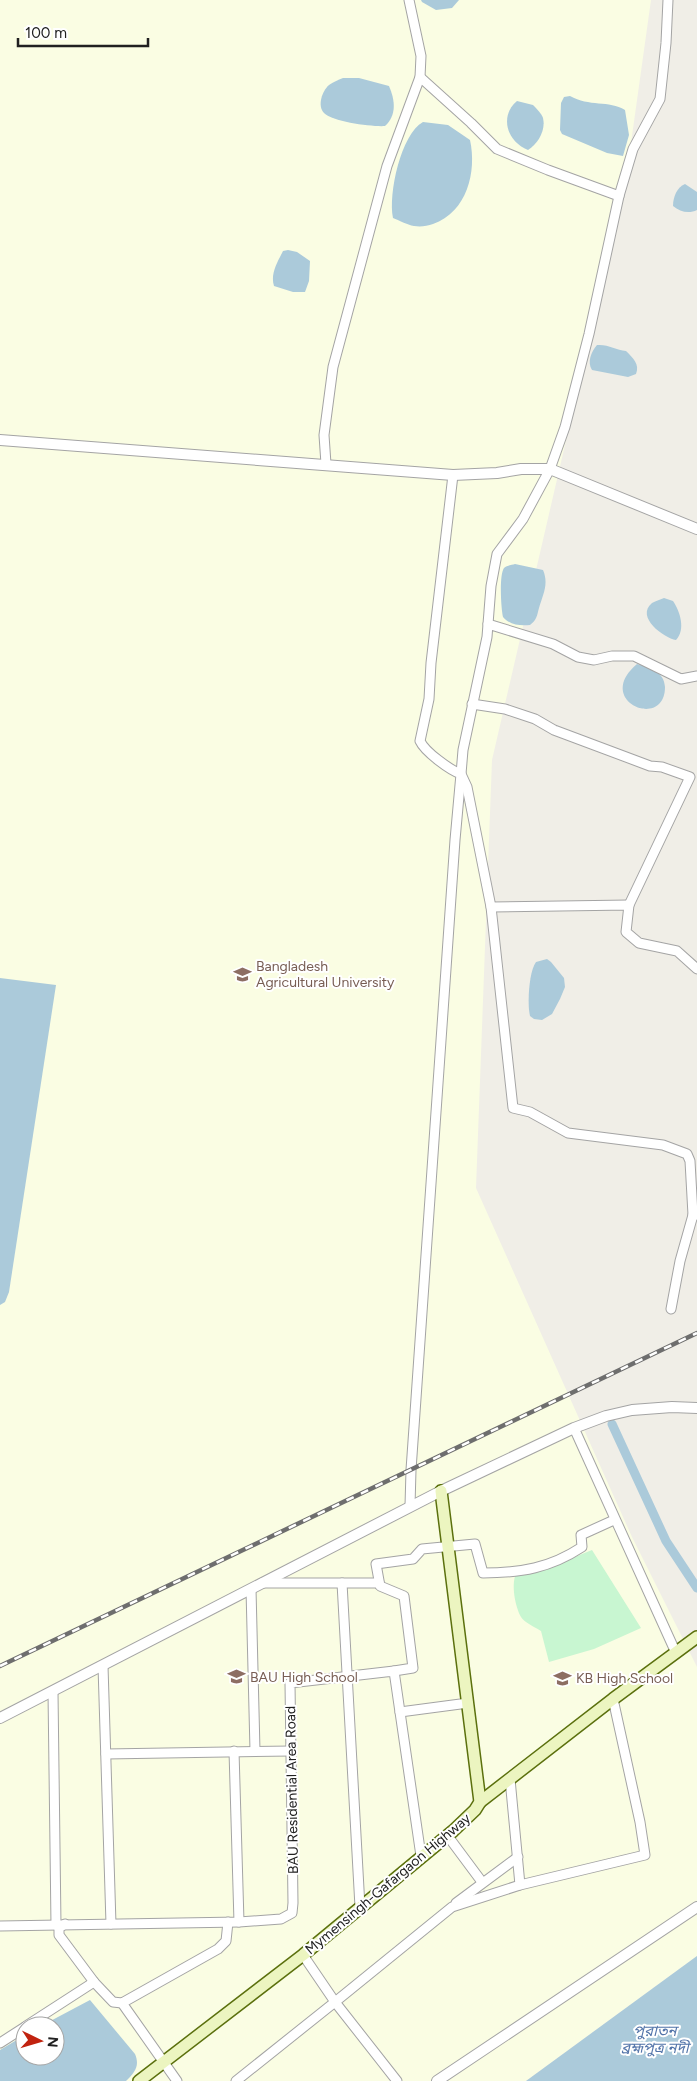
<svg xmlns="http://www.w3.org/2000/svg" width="697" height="2081" font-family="Figtree,'Noto Sans Bengali',sans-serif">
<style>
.education{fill:#fafde3;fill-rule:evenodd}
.park{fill:#c8f6d1}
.water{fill:#abcada}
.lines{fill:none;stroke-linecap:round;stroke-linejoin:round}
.canal{stroke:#abcada;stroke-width:9}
.minor-casing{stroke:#a4a4a4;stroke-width:11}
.tertiary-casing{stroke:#a4a4a4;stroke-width:12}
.secondary-casing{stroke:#5b700d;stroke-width:14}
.minor{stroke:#fff;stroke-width:9}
.tertiary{stroke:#fff;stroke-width:10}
.secondary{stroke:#ecf5c0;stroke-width:11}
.rail-casing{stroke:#6e6e6e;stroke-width:4.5}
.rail{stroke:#fff;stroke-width:2.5;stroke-dasharray:8;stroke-linecap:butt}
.labels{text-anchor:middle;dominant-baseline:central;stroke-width:4;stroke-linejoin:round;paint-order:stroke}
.education-label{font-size:14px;fill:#785e54;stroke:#fff;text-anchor:start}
.street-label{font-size:14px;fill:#202020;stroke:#fff}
.water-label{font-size:15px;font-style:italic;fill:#5374a9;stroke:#fff}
</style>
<rect width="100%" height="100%" fill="#f0eee7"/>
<path class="education" d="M0,0h651l-26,186 -133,574 -16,428 156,349 65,130v289l-171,125h-526zM25,2026h30v30h-30z"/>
<path class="park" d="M592,1550l49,78 -47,21 -45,13 -8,-31c-6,-4 -16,-8 -20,-14 -6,-11 -10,-33 -5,-43l24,-3z"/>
<g class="water">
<path d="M421,0h38l-7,8 -16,2 -14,-8z"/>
<path d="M343,78h16l30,8c6,14 8,29 -4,40 -12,1 -52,-4 -61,-13 -7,-7 -2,-22 5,-28 4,-3 9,-5 14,-7z"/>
<path d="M570,96c19,11 39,4 55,14l4,25 -6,21 -16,-3 -45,-19 -2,-4 1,-27 3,-6z"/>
<path d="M517,101l16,4c3,3 9,9 10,13 3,12 -5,26 -15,32 -21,-8 -29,-34 -11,-49z"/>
<path d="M423,122l25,3 22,15c7,32 -3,72 -37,84 -6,2 -12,3 -19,2 -7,-1 -15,-6 -21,-8 -5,-24 8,-84 30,-96z"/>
<path d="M685,184l12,8v18c-8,4 -17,2 -24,-4 0,-9 4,-19 12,-22z"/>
<path d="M288,250l9,2 13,9 -1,20 -4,11h-12l-19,-6c-4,-12 4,-25 9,-35z"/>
<path d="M597,345c11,-1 19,5 29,6 7,7 14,13 10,23l-8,3 -36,-7c-5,-8 -1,-18 5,-25z"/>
<path d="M515,564l28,6c6,14 0,24 -4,38 -2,7 -2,12 -9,17 -10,1 -20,0 -27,-8 -2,-9 -4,-42 1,-49 3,-3 8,-3 11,-4z"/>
<path d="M664,598l9,3c7,10 13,29 3,39 -12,-2 -41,-23 -24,-37 3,-2 8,-3 12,-5z"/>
<path d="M637,664c13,4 27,7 28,23 0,44 -72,14 -28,-23z"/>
<path d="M547,959l4,3 13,16 1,9 -5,12 -8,15 -10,6 -8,-1 -4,-3c-3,-12 -1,-45 6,-54z"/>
<path d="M0,978l56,7 -47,307 -4,10 -5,3z"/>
<path d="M697,1956v125h-171z"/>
<path d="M90,2000l45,54c5,12 0,18 -9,27h-126v-31l25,-15v21h30v-30h-14z"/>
</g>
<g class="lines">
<path class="canal" d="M612,1424l54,117 31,47"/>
<defs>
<g id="minor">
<path d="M420,77l51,46 26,26 51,21 71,26"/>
<path d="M326,464l-2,-29 9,-68 54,-201 33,-89 1,-21 -12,-56"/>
<path d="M488,624l3,-38 6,-32 26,-35 27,-50 15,-42 24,-93 30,-138 14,-47 27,-50 6,-56 2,-43"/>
<path d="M697,676l-16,3 -47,-23h-22l-18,4 -16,-3 -25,-13 -65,-20 -1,13 -24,113 -2,24 6,13 24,120 22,201 17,4 38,21 95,12 24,9 3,7 3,54h4"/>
<path d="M472,704l33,5 30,10 19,11 96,36 12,1 28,10 -61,128"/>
<path d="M491,907l138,-2 -3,27 13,11 38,8 20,18"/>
<path d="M671,1309l9,-48 13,-46"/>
<path d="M574,1428l102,225"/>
<path d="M410,1506l1,-36 44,-630 6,-66c-11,-4 -36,-22 -41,-33l9,-42 2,-36 22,-188"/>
<path d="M262,1583h117"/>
<path d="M342,1583l18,324"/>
<path d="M251,1589l4,162"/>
<path d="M103,1666l8,258"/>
<path d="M394,1671l19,-3 -9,-72 -24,-10 -4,-22 37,-5 9,-10 53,-5 8,29c38,0 67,-5 99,-26l-1,-12 33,-15"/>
<path d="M53,1692l3,233"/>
<path d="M400,1712l68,-9"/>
<path d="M234,1751l5,171"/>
<path d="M106,1754l185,-3"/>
<path d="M510,1779l10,106"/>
<path d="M447,1835l35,47"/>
<path d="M456,1903l62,-46"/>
<path d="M65,1924l-6,4v7l35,47 19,20 9,1 96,-54 8,-8 2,-19"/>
<path d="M0,1926l239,-4 42,-3 11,-6 1,-10 -3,-220 104,-12 27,185"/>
<path d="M122,2003l55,78"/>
<path d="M26,2026l68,-44"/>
<path d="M0,2043l25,-16"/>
<path d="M236,2081l99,-79 -32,-47"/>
<path d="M397,2081l-62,-79 117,-95 68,-22 125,-30 -5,-33 -27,-123"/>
</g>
<g id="tertiary">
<path d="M0,440l453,35 44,-2 24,-4h29l147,60"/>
<path d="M0,1718l441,-227 133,-63 32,-12 26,-6 40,-3 25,1"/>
<path d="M437,2081l260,-174"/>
</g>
<g id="secondary">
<path d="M480,1802l133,-103 84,-62"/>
<path d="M139,2081l164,-126 150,-124 22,-21 5,-8 -39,-311"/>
</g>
</defs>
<use href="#minor" class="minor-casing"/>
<use href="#tertiary" class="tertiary-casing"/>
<use href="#secondary" class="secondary-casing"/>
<use href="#minor" class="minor"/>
<use href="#tertiary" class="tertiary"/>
<use href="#secondary" class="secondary"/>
<defs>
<path id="rail" d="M0,1666l697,-333"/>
</defs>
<use href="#rail" class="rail-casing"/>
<use href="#rail" class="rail"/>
</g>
<defs>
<symbol id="university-bare" viewBox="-9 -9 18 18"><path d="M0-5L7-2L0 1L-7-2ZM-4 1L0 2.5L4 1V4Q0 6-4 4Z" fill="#8d6e63" stroke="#fff" stroke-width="2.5" paint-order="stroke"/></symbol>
<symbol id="school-bare" viewBox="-9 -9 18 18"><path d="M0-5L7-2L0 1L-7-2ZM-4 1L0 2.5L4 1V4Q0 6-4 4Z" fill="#8d6e63" stroke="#fff" stroke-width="2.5" paint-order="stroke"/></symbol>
</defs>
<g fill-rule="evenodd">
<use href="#university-bare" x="230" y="962" width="25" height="25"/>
<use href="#school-bare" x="224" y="1664" width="25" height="25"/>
<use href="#school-bare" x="550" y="1666" width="25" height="25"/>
</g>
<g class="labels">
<g class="education-label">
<text x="256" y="966">Bangladesh<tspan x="256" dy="16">Agricultural University</tspan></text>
<text x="250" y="1677">BAU High School</text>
<text x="576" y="1678">KB High School</text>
</g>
<g class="street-label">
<text transform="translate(292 1790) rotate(-91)">BAU Residential Area Road</text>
<text transform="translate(388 1884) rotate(-40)">Mymensingh-Gafargaon Highway</text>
</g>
<g class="water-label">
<text x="655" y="2031">পুরাতন<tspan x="655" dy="17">ব্রহ্মপুত্র নদী</tspan></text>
</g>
</g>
<g transform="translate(40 2041) rotate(95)"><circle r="24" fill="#ffffff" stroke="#a6a6a6"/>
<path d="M0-4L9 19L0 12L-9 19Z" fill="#c1230f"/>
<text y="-8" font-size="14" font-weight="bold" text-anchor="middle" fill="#202020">N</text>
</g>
<path d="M18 38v8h130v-8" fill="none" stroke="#202020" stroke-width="2.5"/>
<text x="25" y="38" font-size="15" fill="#202020" stroke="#ffffff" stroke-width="4" paint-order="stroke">100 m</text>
</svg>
